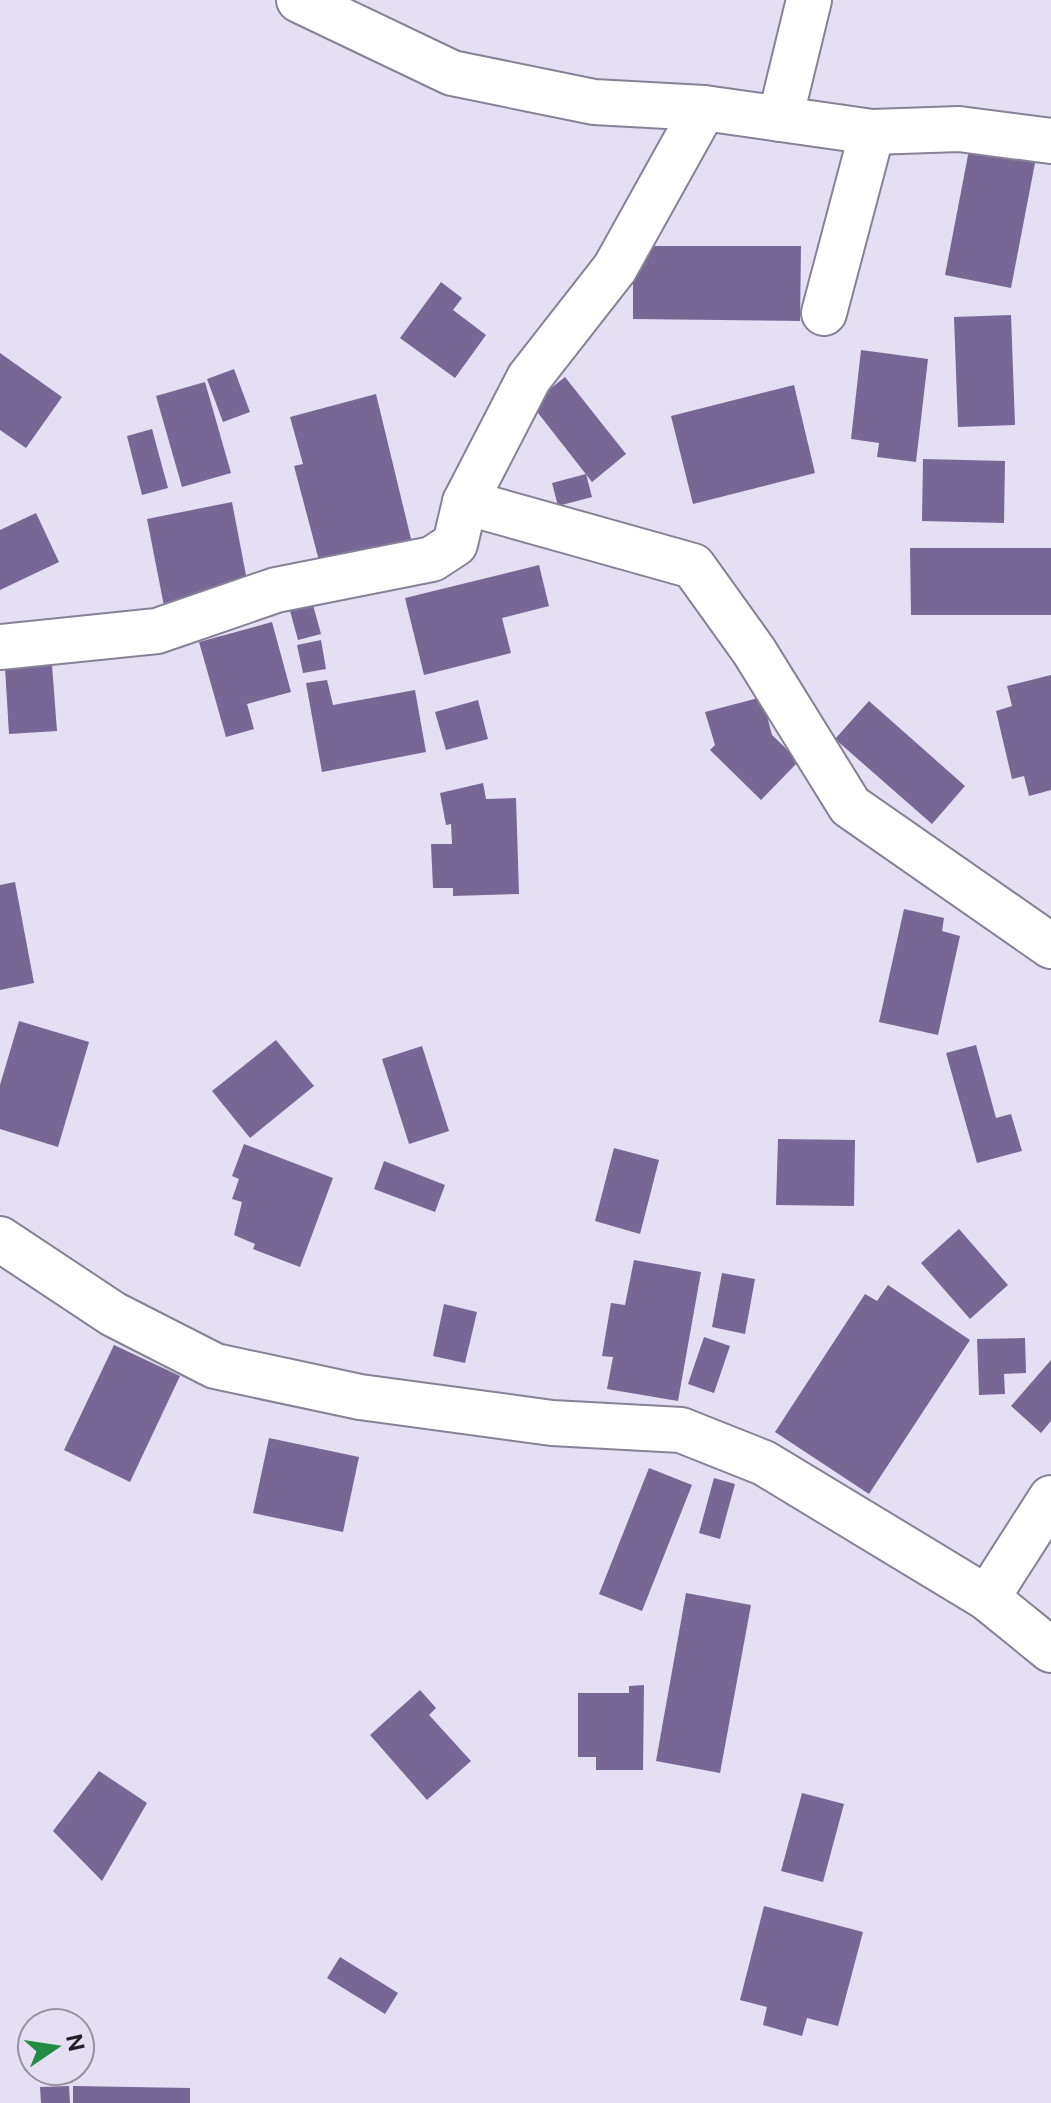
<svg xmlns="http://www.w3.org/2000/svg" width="1051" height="2103" font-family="'Public Sans',sans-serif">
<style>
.building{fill:#766795}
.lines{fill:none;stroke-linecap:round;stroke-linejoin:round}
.street-casing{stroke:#868194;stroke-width:48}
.street{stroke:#fff;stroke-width:44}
</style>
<rect width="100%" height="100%" fill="#e5dff3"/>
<g class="building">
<path d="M969,150l66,13 -24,125 -66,-13z"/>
<path d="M633,246h168l-1,75 -167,-2z"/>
<path d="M441,282l21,16 -9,12 33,25 -31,43 -55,-40z"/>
<path d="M1011,315l4,110 -57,2 -4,-110z"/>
<path d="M861,350l67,9 -12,103 -39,-5 2,-14 -28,-4z"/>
<path d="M0,353l62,44 -36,51 -26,-18z"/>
<path d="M234,369l16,43 -27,10 -16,-43z"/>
<path d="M565,377l61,77 -34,28 -61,-78z"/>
<path d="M205,382l26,91 -49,14 -26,-91z"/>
<path d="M794,385l21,88 -122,31 -22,-88z"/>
<path d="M376,394l36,149 -91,25 -27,-102 9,-2 -13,-47z"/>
<path d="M152,429l16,59 -26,7 -15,-59z"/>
<path d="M923,459l82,2 -1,62 -82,-2z"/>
<path d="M586,474l6,23 -34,9 -6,-23z"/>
<path d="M232,502l17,89 -85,15 -17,-87z"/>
<path d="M36,513l23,49 -59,28v-60z"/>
<path d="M910,548h141v67h-140z"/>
<path d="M539,565l10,41 -47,12 9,35 -87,22 -19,-77z"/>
<path d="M310,594l11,40 -23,6 -11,-40z"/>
<path d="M272,622l19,70 -44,12 7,25 -28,8 -27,-95z"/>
<path d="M321,640l5,29 -23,4 -6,-28z"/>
<path d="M52,665l5,66 -48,3 -4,-66z"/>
<path d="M1051,675v115l-22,6 -5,-20 -12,3 -16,-68 16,-5 -5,-20z"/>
<path d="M327,680l6,25 82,-15 11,62 -104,20 -16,-89z"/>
<path d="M762,697l10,38 27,26 -38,39 -51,-50 5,-5 -10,-33z"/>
<path d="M478,700l10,39 -42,11 -11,-38z"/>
<path d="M869,701l96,85 -33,38 -97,-85z"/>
<path d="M483,783l3,16 30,-1 3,96 -66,2v-8h-20l-2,-44h21l-1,-20 -5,1 -6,-32z"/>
<path d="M15,882l19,101 -34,7v-105z"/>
<path d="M904,909l40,9 -2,13 18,5 -22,99 -59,-13z"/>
<path d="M19,1021l70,21 -31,105 -58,-18v-44z"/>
<path d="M276,1040l38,46 -64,52 -38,-47z"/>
<path d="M976,1045l20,73 15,-4 11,37 -45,12 -31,-110z"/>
<path d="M422,1046l27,85 -40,13 -27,-85z"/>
<path d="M778,1139l77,1 -1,66 -78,-1z"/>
<path d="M244,1144l89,34 -33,89 -47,-18 2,-5 -21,-9 8,-33 -10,-3 7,-20 -7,-3z"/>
<path d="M614,1148l45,12 -19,74 -45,-13z"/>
<path d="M384,1161l61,24 -10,27 -61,-23z"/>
<path d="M959,1229l49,56 -38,34 -49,-56z"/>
<path d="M634,1260l67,12 -23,129 -71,-12 6,-32 -11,-1 9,-53 14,2z"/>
<path d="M722,1273l33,6 -10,55 -33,-7z"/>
<path d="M888,1285l82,55 -101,154 -94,-62 90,-138 12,7z"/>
<path d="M444,1304l33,8 -12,51 -32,-7z"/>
<path d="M704,1337l26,9 -16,47 -26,-9z"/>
<path d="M1025,1338l1,35 -22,1 1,20 -26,1 -2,-56z"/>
<path d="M114,1345l66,31 -50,106 -66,-32z"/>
<path d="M1051,1360v61l-10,12 -30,-27z"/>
<path d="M269,1438l90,19 -16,75 -90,-19z"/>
<path d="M649,1468l43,17 -50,126 -43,-17z"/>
<path d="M714,1478l21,6 -15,55 -21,-6z"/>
<path d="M686,1593l65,12 -31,168 -64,-12z"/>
<path d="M644,1685l-1,85h-47v-13h-18v-64h51v-7z"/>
<path d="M420,1690l16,18 -7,7 42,46 -44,39 -57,-65z"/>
<path d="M99,1771l48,32 -45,78 -49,-50z"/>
<path d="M802,1793l42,11 -21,78 -42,-11z"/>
<path d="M764,1906l99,26 -25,94 -31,-8 -5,18 -39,-11 4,-18 -27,-7z"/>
<path d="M340,1957l58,36 -13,21 -58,-36z"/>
<path d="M69,2086l1,17h-29l-1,-16z"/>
<path d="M73,2086l117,2v15h-117z"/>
</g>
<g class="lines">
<defs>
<g id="street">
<path d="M299,0l153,73 142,29 110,6 168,24 87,-3 92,12"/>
<path d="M780,119l29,-119"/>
<path d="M824,313l48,-181"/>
<path d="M465,502l228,64 61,85 96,155 201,140"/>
<path d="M0,647l157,-16 119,-41 156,-31 23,-15 10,-42 64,-124 86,-110 89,-160"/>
<path d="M0,1239l113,75 102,52 145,31 192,26 129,7 83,33 223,135 64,52"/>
<path d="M987,1598l64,-100"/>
</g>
</defs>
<use href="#street" class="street-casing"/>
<use href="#street" class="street"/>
</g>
<g transform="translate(56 2047) rotate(77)"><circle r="38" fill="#e5dff3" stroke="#9792a1" stroke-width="2"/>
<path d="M0-6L14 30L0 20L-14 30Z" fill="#238c43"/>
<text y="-12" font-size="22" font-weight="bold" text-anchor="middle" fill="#211f26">N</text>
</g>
</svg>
